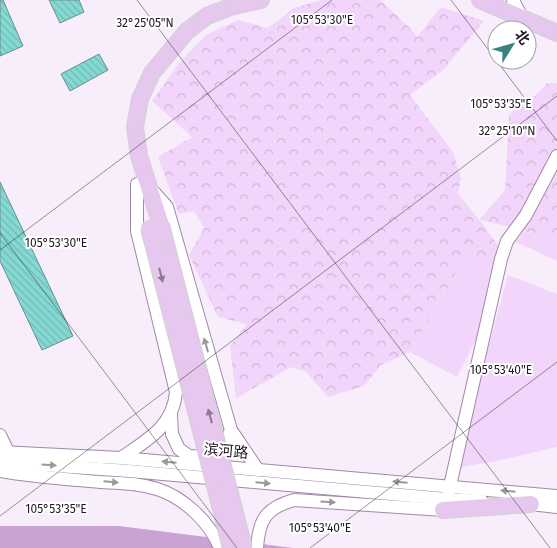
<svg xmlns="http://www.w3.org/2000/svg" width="557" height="548" font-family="'Fira Sans','Noto Sans SC',sans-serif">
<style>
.grass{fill:#f2d5fa}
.forest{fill:url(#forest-crowns)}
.water{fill:#caa3d5}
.building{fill:url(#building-back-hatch);stroke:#64908d}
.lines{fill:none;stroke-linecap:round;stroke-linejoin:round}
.minor-casing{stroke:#9f89a6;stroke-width:14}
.major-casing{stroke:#d2d1d3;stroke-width:18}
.minor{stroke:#fff;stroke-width:12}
.major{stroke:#e6c8ee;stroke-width:16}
.major-bridge-casing{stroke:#d2d1d3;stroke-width:18;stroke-linecap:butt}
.major-bridge{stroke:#e6c8ee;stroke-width:16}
.oneway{fill:#8d7892}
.oneway2{fill:#9b979c}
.ticks{fill:none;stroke:#201722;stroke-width:1;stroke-opacity:0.45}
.labels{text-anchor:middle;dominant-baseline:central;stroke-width:4;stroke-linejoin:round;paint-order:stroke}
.street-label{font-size:15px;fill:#201722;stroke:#fff}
.ticks-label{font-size:12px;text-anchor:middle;fill:#201722;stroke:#fff;stroke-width:4;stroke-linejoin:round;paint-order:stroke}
</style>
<defs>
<pattern id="forest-crowns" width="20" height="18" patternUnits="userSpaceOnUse" patternTransform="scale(1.25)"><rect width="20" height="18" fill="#f2d5fa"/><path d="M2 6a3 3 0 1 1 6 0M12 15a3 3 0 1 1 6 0" fill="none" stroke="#cfb6d6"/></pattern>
<pattern id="building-back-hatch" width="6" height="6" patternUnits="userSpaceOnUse" patternTransform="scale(1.25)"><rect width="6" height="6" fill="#84d9d3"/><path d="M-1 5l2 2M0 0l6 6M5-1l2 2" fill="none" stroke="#72bab5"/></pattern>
</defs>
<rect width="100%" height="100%" fill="#f8eefb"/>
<g class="grass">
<path d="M525,231l32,10v20l-41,-19z"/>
<path d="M499,247l-23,92 -19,38 -47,-25 57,-98z"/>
<path d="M508,275l49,19v153l-60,14 -36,6 26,-115z"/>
</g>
<path class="forest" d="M321,0h59l30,28 7,9 24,-30 43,14 -40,48 -34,26 43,57 8,26 -3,15 21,27 26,-30 4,-76 19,-11 19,-20h10v158l-32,-10 -45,-11 19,27 -20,16 -12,-9 -57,98 -29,13 -17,21 -36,11 -22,-25 -14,-5 -56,31 -6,-52 17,-22 -29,-7 -29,-62 15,-27 -10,-17 -15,3 -21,-57 34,-20 -40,-36 27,-38 27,-28 32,-15 30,8 26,-20z"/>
<path class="water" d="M0,526h119l174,22h-293z"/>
<g class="building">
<path d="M0,0h3l20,46 -23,10z"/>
<path d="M49,0h30l5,12 -24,11z"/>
<path d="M99,54l9,16 -38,21 -9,-17z"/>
<path d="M0,182l73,154 -31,14 -42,-89z"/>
</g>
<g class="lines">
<defs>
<g id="minor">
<path d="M513,0l9,18"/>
<path d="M152,190l15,17 64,223 27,40"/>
<path d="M171,415l1,19 7,15 10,7 21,1 13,-8 8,-19"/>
<path d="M0,435l11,23"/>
<path d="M0,452l121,6 436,38"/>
<path d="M121,458c26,-18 52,-31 55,-66l-39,-161v-47"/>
<path d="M0,462l129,9 318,28 35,2"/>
<path d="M0,471c33,6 66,8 100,11 19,1 38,1 57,7 26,8 53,33 63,59"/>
<path d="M448,495l53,-236 6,-18 19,-26 31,-59"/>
<path d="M522,503l35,4"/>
<path d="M257,548c2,-29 9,-40 37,-48l149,10"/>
</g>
<g id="major">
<path d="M480,0l77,33"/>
<path d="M161,225l-22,-69 -4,-29 5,-28 12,-26 35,-42 20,-15 23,-9 31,-7"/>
<path d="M443,510l88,-6"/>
</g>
</defs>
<use href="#minor" class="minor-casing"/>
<use href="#major" class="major-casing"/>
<use href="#minor" class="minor"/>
<use href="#major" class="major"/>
<defs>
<g id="major-bridge">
<path d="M161,225l83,323"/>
<path d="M149,228l82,320"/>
</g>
</defs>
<use href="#major-bridge" class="major-bridge-casing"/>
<use href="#major-bridge" class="major-bridge"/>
</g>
<defs><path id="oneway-solid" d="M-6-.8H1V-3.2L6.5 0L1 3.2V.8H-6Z" transform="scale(1.25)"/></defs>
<g class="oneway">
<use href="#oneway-solid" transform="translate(161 275) rotate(76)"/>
<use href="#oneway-solid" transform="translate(210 416) rotate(-105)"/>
</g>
<g class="oneway2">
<use href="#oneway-solid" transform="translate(206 345) rotate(-106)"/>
<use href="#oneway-solid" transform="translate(169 462) rotate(-175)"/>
<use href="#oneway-solid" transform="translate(49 465) rotate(4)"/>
<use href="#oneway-solid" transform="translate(111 482) rotate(5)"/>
<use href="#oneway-solid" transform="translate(400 482) rotate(-175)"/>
<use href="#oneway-solid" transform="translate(263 483) rotate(5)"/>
<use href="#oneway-solid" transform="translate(508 491) rotate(-175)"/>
<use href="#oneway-solid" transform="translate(328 502) rotate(4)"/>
</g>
<path class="ticks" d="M137,0l413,548M451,0l106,141M0,233l237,315M0,250l332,-250M0,516l557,-420M310,548l247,-186"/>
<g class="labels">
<g class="street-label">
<text transform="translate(226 451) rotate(5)">滨河路</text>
</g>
</g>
<g class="ticks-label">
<text x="322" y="24">105°53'30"E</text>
<text x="145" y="27">32°25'05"N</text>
<text x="501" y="108">105°53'35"E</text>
<text x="507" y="135">32°25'10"N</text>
<text x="56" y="247">105°53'30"E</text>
<text x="501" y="374">105°53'40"E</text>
<text x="56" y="513">105°53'35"E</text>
<text x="320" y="532">105°53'40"E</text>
</g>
<g transform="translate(512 45) rotate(53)"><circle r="24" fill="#ffffff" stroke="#a6a2a7"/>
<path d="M0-4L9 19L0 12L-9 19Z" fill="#3b837f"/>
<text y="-8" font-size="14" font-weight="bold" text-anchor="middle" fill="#201722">北</text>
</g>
</svg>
